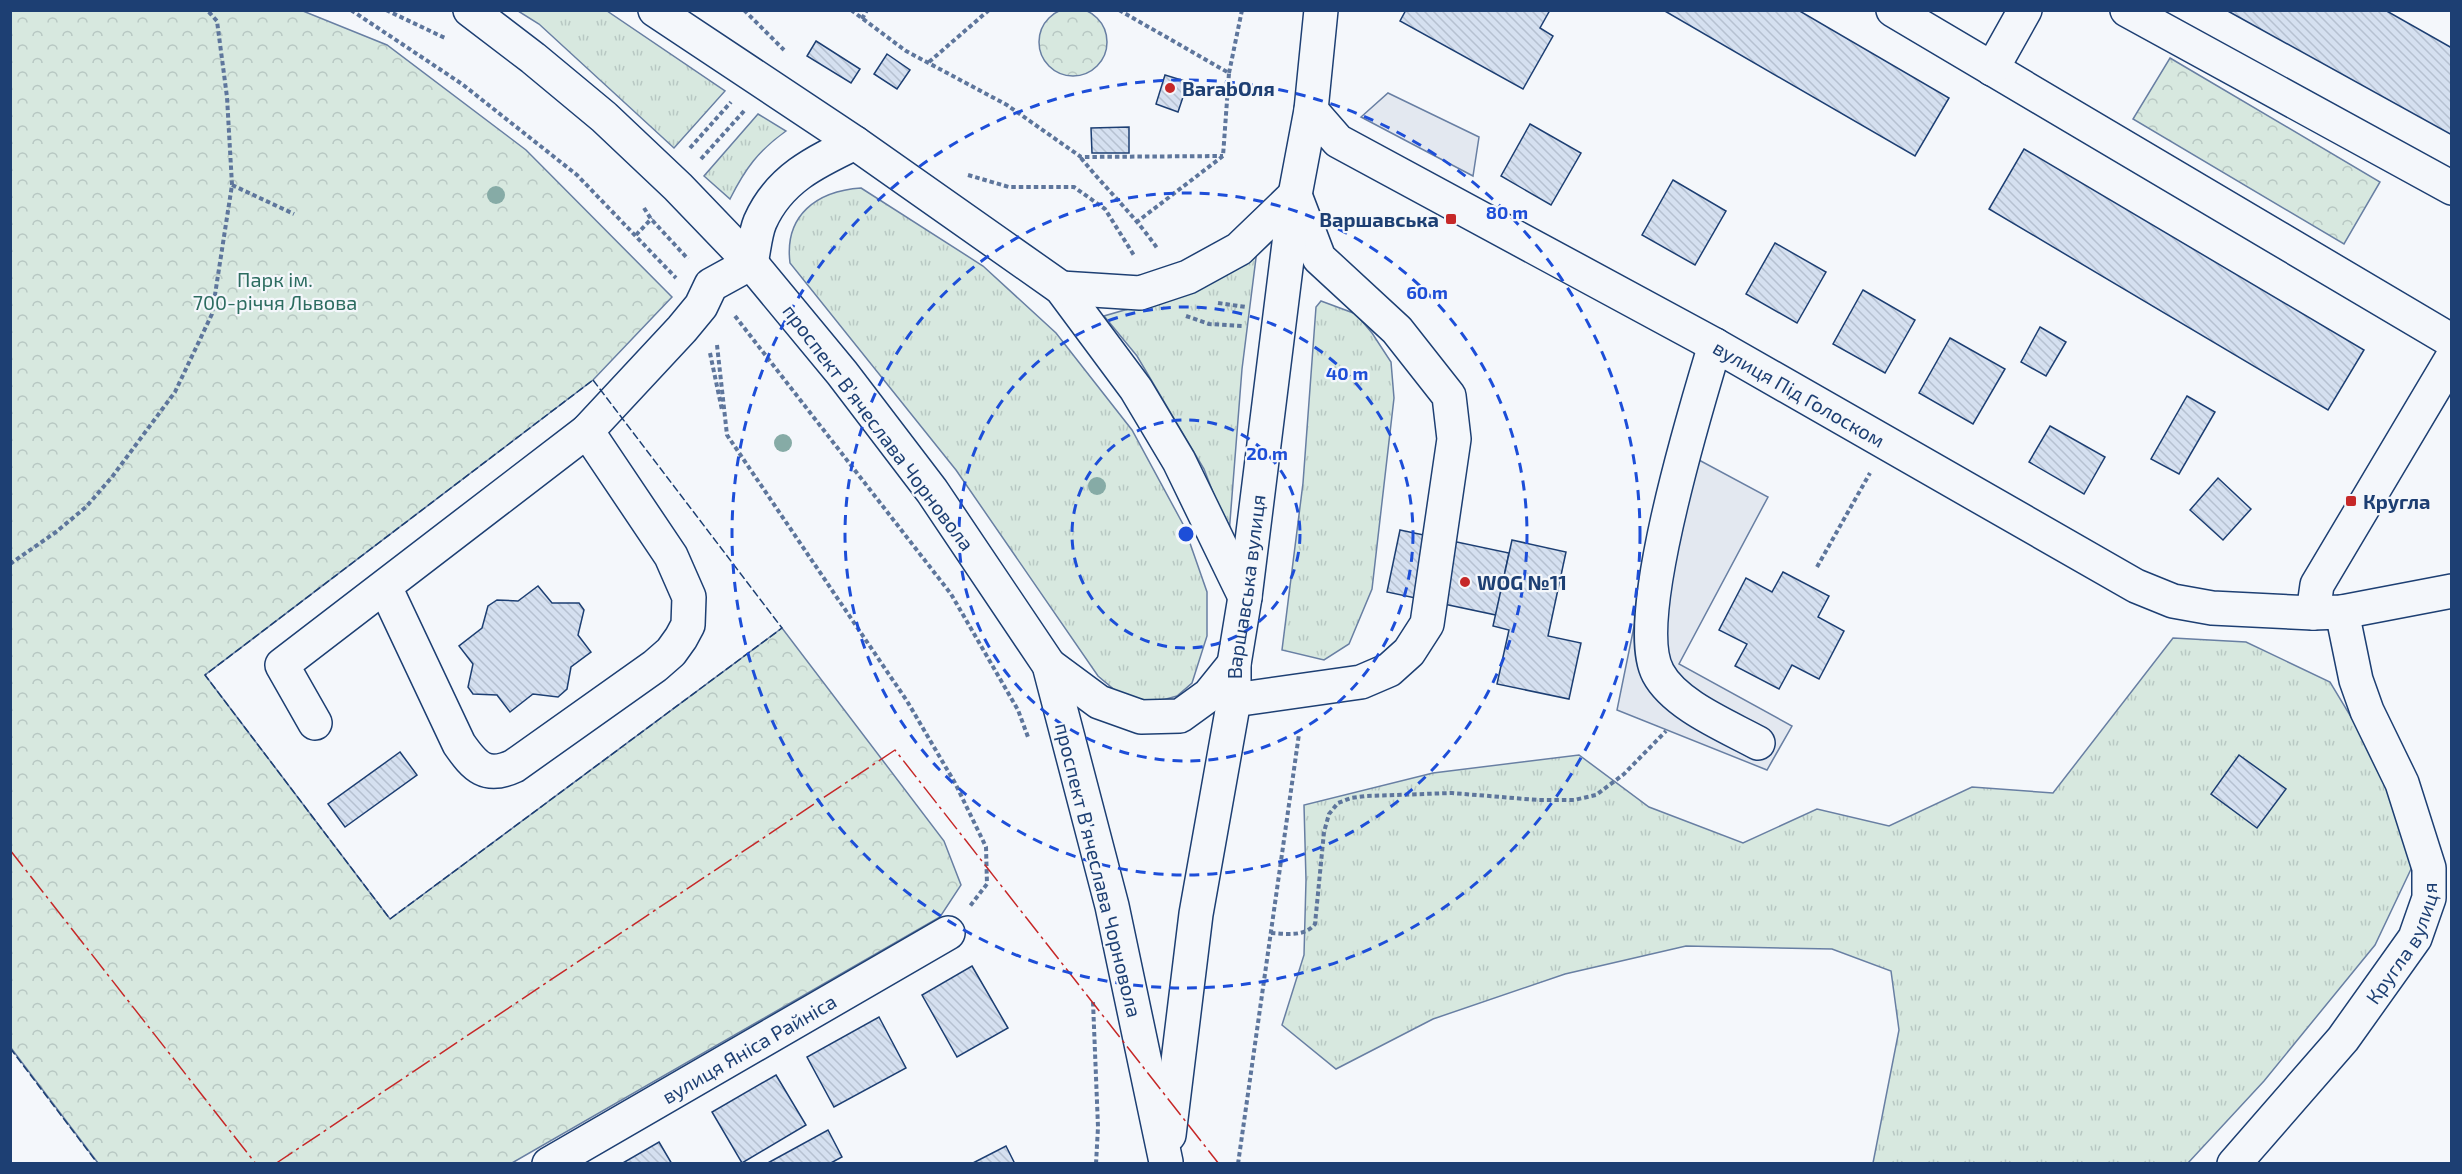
<svg xmlns="http://www.w3.org/2000/svg" width="2462" height="1174" font-family="'Exo 2',sans-serif">
<style>
.grass{fill:url(#grass-tufts);stroke:#687fa3;stroke-width:1.5}
.park{fill:url(#park-crowns);stroke:#687fa3;stroke-width:1.5}
.parking{fill:#e3e8f0;stroke:#687fa3;stroke-width:1.5}
.building{fill:url(#building-back-hatch);stroke:#1d3f73;stroke-width:1.5}
.lines{fill:none;stroke-linecap:round;stroke-linejoin:round}
.minor-casing{stroke:#1d3f73;stroke-width:36}
.major-casing{stroke:#1d3f73;stroke-width:36}
.path{stroke:#5e769c;stroke-width:4;stroke-dasharray:4.5 3;stroke-linecap:butt}
.minor{stroke:#f4f7fb;stroke-width:33}
.major{stroke:#f4f7fb;stroke-width:33}
.fence{stroke:#1d3f73;stroke-width:1.5;stroke-dasharray:8 3;stroke-linecap:butt}
.power{stroke:#c62828;stroke-width:1.5;stroke-dasharray:21 4.5 3 4.5;stroke-linecap:butt}
.tree{fill:#86aba6}
.ring{fill:none;stroke:#1d4ed8;stroke-width:3;stroke-dasharray:10 8}
.poi-dot{fill:#c62828;stroke:#f4f7fb;stroke-width:2}
.labels{text-anchor:middle;dominant-baseline:central;stroke-width:4.5;stroke-linejoin:round;paint-order:stroke}
.poi-label{font-size:20px;font-weight:bold;fill:#1d3f73;stroke:#f4f7fb;text-anchor:start}
.park-label{font-size:20px;fill:#2c6c60;stroke:#f4f7fb}
.street-label{font-size:20px;fill:#1d3f73;stroke:#f4f7fb}
.centre{fill:#1d4ed8;stroke:#f4f7fb;stroke-width:3}
.ring-label{font-size:18px;text-anchor:middle;font-weight:bold;fill:#1d4ed8;stroke:#f4f7fb;stroke-width:4.5;stroke-linejoin:round;paint-order:stroke}
</style>
<defs>
<pattern id="grass-tufts" width="24" height="20" patternUnits="userSpaceOnUse" patternTransform="scale(1.5)"><rect width="24" height="20" fill="#d7e8df"/><path d="M3 7l-1-3M5 7V3M7 7l1-3M15 17l-1-3M17 17v-4M19 17l1-3" fill="none" stroke="#b8c8c3"/></pattern>
<pattern id="park-crowns" width="20" height="18" patternUnits="userSpaceOnUse" patternTransform="scale(1.5)"><rect width="20" height="18" fill="#d7e8df"/><path d="M2 6a3 3 0 1 1 6 0M12 15a3 3 0 1 1 6 0" fill="none" stroke="#b8c8c3"/></pattern>
<pattern id="building-back-hatch" width="6" height="6" patternUnits="userSpaceOnUse" patternTransform="scale(1.5)"><rect width="6" height="6" fill="#d5e0f0"/><path d="M-1 5l2 2M0 0l6 6M5-1l2 2" fill="none" stroke="#b6c1d1"/></pattern>
</defs>
<rect width="100%" height="100%" fill="#f4f7fb"/>
<g class="grass">
<path d="M518,11h89l118,80 -51,57 -135,-124z"/>
<path d="M758,114l28,17c-28,20 -41,38 -56,68l-26,-23z"/>
<path d="M861,188l122,78 73,67 76,97 52,96 23,66v44l-15,47 -15,13 -25,7 -29,-6 -25,-21 -142,-206 -166,-207c-6,-48 27,-72 71,-75z"/>
<path d="M1258,242l-16,127 -13,165 -25,-65 -67,-113 -33,-40 76,-22z"/>
<path d="M1321,301l35,13 16,19 19,29 3,36 -22,191 -23,55 -25,16 -42,-10 21,-167 13,-176z"/>
<path d="M2173,638l73,4 84,40 53,88 29,97 -37,78 -111,136 -76,82h-315l26,-133 -8,-59 -59,-22 -146,-3 -121,28 -132,45 -97,50 -54,-44 22,-70 2,-75 -2,-75 129,-32 146,-18 70,52 94,36 74,-34 72,17 83,-39 81,6z"/>
</g>
<g class="park">
<circle cx="1073" cy="42" r="34"/>
<path d="M11,10l292,1 84,34 139,105 146,147 -79,83 -388,295 185,244 392,-291 162,213 17,44 -21,32 -428,246h-414l-87,-115z"/>
<path d="M2170,58l210,124 -36,62 -211,-125z"/>
</g>
<g class="parking">
<path d="M1388,93l91,44 -6,39 -112,-59z"/>
<path d="M1671,445l97,52 -89,167 113,62 -25,44 -150,-60z"/>
</g>
<g class="building">
<path d="M1406,10h144l-10,18 13,8 -30,53 -123,-68z"/>
<path d="M1663,10h135l151,88 -34,58z"/>
<path d="M2226,10h159l67,38v87z"/>
<path d="M816,41l44,28 -9,14 -44,-27z"/>
<path d="M887,54l23,16 -13,19 -23,-15z"/>
<path d="M1165,75l23,7 -10,30 -22,-8z"/>
<path d="M1530,124l51,29 -30,52 -50,-29z"/>
<path d="M1129,127v26h-37l-1,-25z"/>
<path d="M2024,149l340,201 -36,60 -339,-201z"/>
<path d="M1673,180l53,31 -31,54 -53,-30z"/>
<path d="M1775,243l51,29 -29,51 -51,-29z"/>
<path d="M1863,290l52,30 -30,53 -52,-29z"/>
<path d="M2040,327l26,15 -20,34 -25,-14z"/>
<path d="M1950,338l55,31 -32,55 -54,-31z"/>
<path d="M2187,396l28,16 -36,62 -28,-15z"/>
<path d="M2050,426l55,31 -21,37 -55,-32z"/>
<path d="M2218,478l33,31 -28,31 -33,-30z"/>
<path d="M1400,530l109,23 -13,62 -109,-23z"/>
<path d="M1512,540l54,12 -18,84 33,7 -12,56 -72,-15 12,-54 -16,-4z"/>
<path d="M1783,572l46,24 -11,21 26,14 -25,48 -27,-14 -13,24 -44,-23 12,-22 -28,-14 27,-52 26,14z"/>
<path d="M538,586l14,17h27l5,7 -6,25 13,17 -20,15 -4,22 -9,8 -25,-3 -23,18 -13,-17 -24,-1 -5,-7 5,-23 -14,-18 23,-18 6,-22 9,-6 21,1z"/>
<path d="M400,752l17,23 -72,52 -17,-23z"/>
<path d="M2239,755l47,34 -29,39 -46,-34z"/>
<path d="M972,966l36,62 -51,29 -35,-62z"/>
<path d="M879,1017l27,51 -72,39 -27,-50z"/>
<path d="M776,1075l30,50 -64,38 -30,-51z"/>
<path d="M828,1130l14,27 -13,7h-63z"/>
<path d="M659,1142l13,22h-51z"/>
<path d="M1006,1146l9,18h-44z"/>
</g>
<g class="lines">
<defs>
<g id="minor">
<path d="M1893,10l559,331"/>
<path d="M2127,10l325,178"/>
<path d="M1992,69l33,-59"/>
<path id="s1" d="M1311,110l27,31 377,204 421,241 37,15 39,7 101,5 29,-1 110,-21"/>
<path d="M1715,345c-18,60 -85,277 -57,328 17,32 69,53 100,70"/>
<path d="M385,587l74,157c16,23 27,35 55,22l141,-100 16,-14 10,-14 7,-13 1,-28 -18,-41 -84,-125"/>
<path d="M2313,613l4,-28 135,-227"/>
<path d="M1234,700l127,-18 28,-12 20,-18 18,-28 27,-185 -5,-43 -52,-66 -78,-72 -24,-63"/>
<path d="M315,723l-33,-58 305,-234 95,-102 19,-23 10,-21 40,-22"/>
<path id="s2" d="M549,1164l399,-231"/>
<path id="s3" d="M2234,1164l109,-125 72,-101 14,-40v-30l-27,-85 -35,-72 -11,-31 -14,-68"/>
</g>
<g id="major">
<path d="M470,10l63,48 71,59 74,70 73,76 91,110 90,118 117,174 63,241 54,256"/>
<path d="M655,10l200,133 206,145 75,101 43,72 66,136"/>
<path d="M751,263c3,-13 4,-29 9,-41 19,-43 55,-60 95,-79"/>
<path d="M1061,288l79,5 48,-16 51,-28 56,-54"/>
<path d="M1049,665l50,37 42,15 39,-1 29,-21 25,-31"/>
<path id="s4" d="M1169,1135l27,-221 38,-214v-36l11,-67 50,-402 16,-85 10,-100"/>
</g>
</defs>
<use href="#minor" class="minor-casing"/>
<use href="#major" class="major-casing"/>
<g class="path">
<path d="M351,10l111,74 115,91 99,103"/>
<path d="M386,10l59,28"/>
<path d="M744,10l40,40"/>
<path d="M851,10l55,41 101,54 74,52 142,-1"/>
<path d="M1119,10l110,63 -6,83 -85,65"/>
<path d="M862,19l5,-9"/>
<path d="M929,62l60,-52"/>
<path d="M1229,73l13,-63"/>
<path d="M690,148l41,-46"/>
<path d="M1081,158c25,31 54,58 76,90"/>
<path d="M701,159l43,-48"/>
<path d="M968,175l41,12h65l31,22 30,48"/>
<path d="M232,185l62,29"/>
<path d="M644,208l7,11 37,40"/>
<path d="M636,235l16,-17"/>
<path d="M1218,303l28,4"/>
<path d="M735,316l216,278 67,116 10,27"/>
<path d="M1186,316l23,8 34,2"/>
<path d="M717,345l10,90 180,266 48,82 31,64 1,37 -17,22"/>
<path d="M710,353l12,57"/>
<path d="M10,564l46,-32 30,-25 26,-30 63,-85 37,-78 20,-129 -5,-88 -10,-76 -10,-11"/>
<path d="M1817,567l53,-94"/>
<path d="M1271,933c15,1 34,4 44,-9l9,-92 5,-18 9,-11 13,-5 15,-2 86,-3 86,7h36l22,-5 28,-21 42,-43"/>
<path d="M1093,1002l5,125 -2,37"/>
<path d="M1238,1164l61,-430"/>
</g>
<use href="#minor" class="minor"/>
<use href="#major" class="major"/>
<g class="fence">
<path d="M593,380l189,248 -392,291 -185,-244z"/>
<path d="M10,1048l88,116"/>
</g>
<g class="power">
<path d="M10,850l246,314"/>
<path d="M275,1164l620,-414 324,414"/>
</g>
</g>
<g class="tree">
<circle cx="496" cy="195" r="9"/>
<circle cx="783" cy="443" r="9"/>
<circle cx="1097" cy="486" r="9"/>
</g>
<g class="ring">
<circle cx="1186" cy="534" r="114"/>
<circle cx="1186" cy="534" r="227"/>
<circle cx="1186" cy="534" r="341"/>
<circle cx="1186" cy="534" r="454"/>
</g>
<g class="poi-dot">
<circle cx="1170" cy="88" r="6"/>
<rect x="1445" y="213" width="12" height="12" rx="3"/>
<rect x="2345" y="495" width="12" height="12" rx="3"/>
<circle cx="1465" cy="582" r="6"/>
</g>
<g class="labels">
<g class="poi-label">
<text x="1182" y="88">BarabОля</text>
<text x="1439" y="219" text-anchor="end">Варшавська</text>
<text x="2363" y="501">Кругла</text>
<text x="1477" y="582">WOG №11</text>
</g>
<g class="park-label">
<text x="275" y="279">Парк ім.<tspan x="275" dy="23">700-річчя Львова</tspan></text>
</g>
<g class="street-label">
<text stroke="none"><textPath href="#s1" startOffset="567">вулиця Під Голоском</textPath></text>
<text transform="translate(879 427) rotate(53)">проспект Вʼячеслава Чорновола</text>
<text stroke="none"><textPath href="#s4" startOffset="554">Варшавська вулиця</textPath></text>
<text transform="translate(1099 870) rotate(76)">проспект Вʼячеслава Чорновола</text>
<text stroke="none"><textPath href="#s3" startOffset="280">Кругла вулиця</textPath></text>
<text stroke="none"><textPath href="#s2" startOffset="231">вулиця Яніса Райніса</textPath></text>
</g>
</g>
<circle cx="1186" cy="534" r="9" class="centre"/>
<g class="ring-label">
<text x="1507" y="219">80 m</text>
<text x="1427" y="299">60 m</text>
<text x="1347" y="380">40 m</text>
<text x="1267" y="460">20 m</text>
</g>
<rect width="2462" height="1174" fill="none" stroke="#1d3f73" stroke-width="24"/>
</svg>
